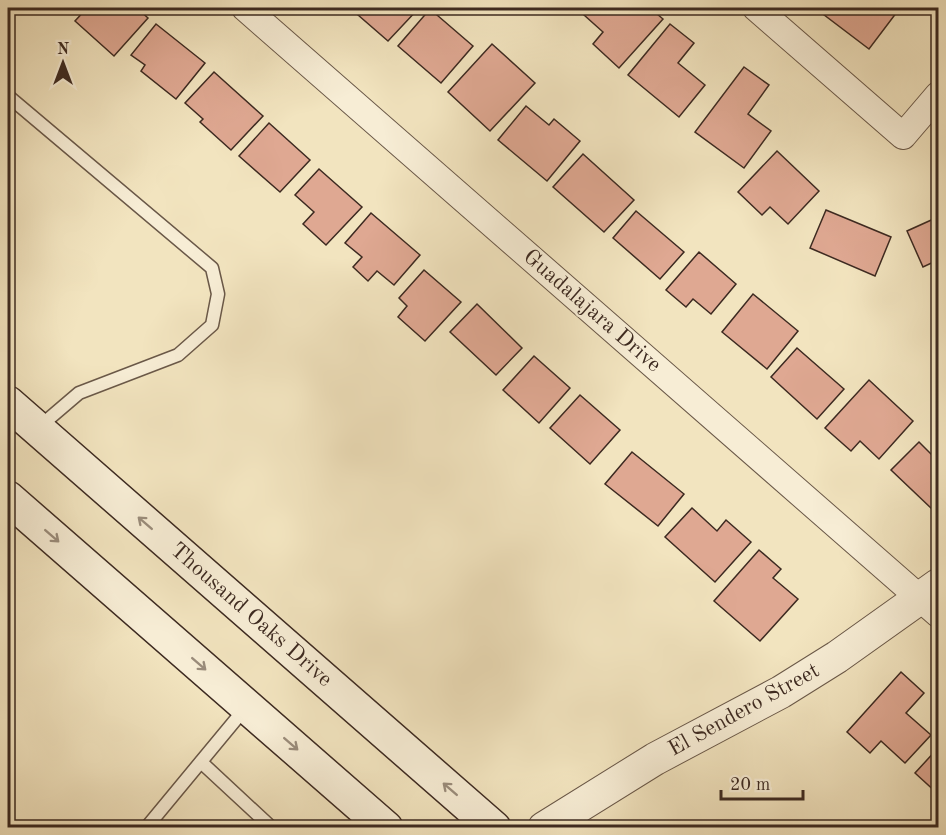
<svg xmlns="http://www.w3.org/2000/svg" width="946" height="835" font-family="'Old Standard TT',serif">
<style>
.building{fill:#dfa892;stroke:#3d2a21;stroke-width:1.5}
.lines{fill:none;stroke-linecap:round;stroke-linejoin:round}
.service-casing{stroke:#6a5848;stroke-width:15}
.minor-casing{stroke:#6a5848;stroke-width:28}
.tertiary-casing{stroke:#6a5848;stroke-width:34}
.secondary-casing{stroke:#3d2a21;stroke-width:36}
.service{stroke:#f7edd5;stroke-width:12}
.minor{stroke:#f7edd5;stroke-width:26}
.tertiary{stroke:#f7edd5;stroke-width:32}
.secondary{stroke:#f7edd5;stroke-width:33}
.oneway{stroke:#9a8c7b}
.labels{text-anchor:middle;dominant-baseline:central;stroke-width:5;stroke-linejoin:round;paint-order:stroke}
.street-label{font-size:22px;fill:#3d2a21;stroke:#f7edd5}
</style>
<rect width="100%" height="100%" fill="#f2e4bf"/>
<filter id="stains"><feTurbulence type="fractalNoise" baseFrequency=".00333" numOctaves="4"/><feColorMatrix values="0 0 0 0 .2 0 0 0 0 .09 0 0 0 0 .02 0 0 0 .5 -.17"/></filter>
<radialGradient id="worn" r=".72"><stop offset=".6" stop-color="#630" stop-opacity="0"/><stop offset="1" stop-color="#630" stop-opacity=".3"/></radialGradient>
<g class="building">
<path d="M87,8h50l11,10 -34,38 -39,-35z"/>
<path d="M350,8h69l-31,33z"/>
<path d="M591,8h59l13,11 -44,49 -26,-24 10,-12 -19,-17z"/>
<path d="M815,8h85l-31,41z"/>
<path d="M430,9l43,37 -32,37 -43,-37z"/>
<path d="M156,24l49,39 -29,36 -35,-28 4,-6 -14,-10z"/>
<path d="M670,24l24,19 -16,20 27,22 -26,32 -51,-42z"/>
<path d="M492,44l43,39 -45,48 -42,-39z"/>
<path d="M744,67l25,18 -21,29 23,17 -27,37 -49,-36z"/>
<path d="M214,72l49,44 -32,34 -31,-28 3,-3 -18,-16z"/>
<path d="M526,106l23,19 5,-6 26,22 -33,40 -49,-41z"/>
<path d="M269,123l41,37 -30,32 -41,-36z"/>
<path d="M777,151l42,40 -31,33 -18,-17 -8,8 -24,-23z"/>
<path d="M583,154l51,46 -30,32 -51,-45z"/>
<path d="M319,169l43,38 -36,38 -23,-21 11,-12 -19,-17z"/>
<path d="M826,210l65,27 -16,39 -65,-28z"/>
<path d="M636,211l48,41 -24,27 -47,-41z"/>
<path d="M371,213l49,42 -26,30 -17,-14 -9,10 -15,-14 9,-10 -17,-14z"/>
<path d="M938,217v43l-15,7 -16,-36z"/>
<path d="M699,252l37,32 -25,30 -18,-15 -7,8 -20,-17z"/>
<path d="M424,270l37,32 -36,39 -27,-24 9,-11 -8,-8z"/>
<path d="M753,294l45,37 -31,38 -45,-37z"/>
<path d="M477,304l45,44 -26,27 -46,-43z"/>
<path d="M797,348l47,41 -27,30 -46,-42z"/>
<path d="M534,356l36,32 -31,35 -36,-33z"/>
<path d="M869,380l44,41 -34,38 -19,-18 -9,10 -26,-23z"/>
<path d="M580,395l40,35 -30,34 -40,-36z"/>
<path d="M919,442l19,19v40l-6,8 -41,-39z"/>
<path d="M632,452l52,42 -26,32 -53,-42z"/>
<path d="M692,508l25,23 9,-11 25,22 -36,40 -50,-45z"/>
<path d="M759,550l22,19 -8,9 25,21 -38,42 -46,-40z"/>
<path d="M901,672l23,21 -18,20 25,22 -26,28 -24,-22 -11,12 -23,-21z"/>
<path d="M938,748v46l-23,-21z"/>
</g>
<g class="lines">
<defs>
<g id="service">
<path d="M8,96l204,172 6,26 -6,31 -34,30 -99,38 -41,35"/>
<path d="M201,762l71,66"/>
<path d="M146,828l101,-122"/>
</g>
<g id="minor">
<path d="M245,8l693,606"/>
<path d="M756,8l147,128 35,-41"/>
</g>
<path id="tertiary" d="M544,828l111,-69 126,-67 56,-35 101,-72"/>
<g id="secondary">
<path d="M8,403l486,425"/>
<path d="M8,498l378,330"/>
</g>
</defs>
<use href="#service" class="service-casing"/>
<use href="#minor" class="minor-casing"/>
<use href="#tertiary" class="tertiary-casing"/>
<use href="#secondary" class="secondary-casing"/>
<use href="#service" class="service"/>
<use href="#minor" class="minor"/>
<use href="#tertiary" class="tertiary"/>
<use href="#secondary" class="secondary"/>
</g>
<defs><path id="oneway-shaft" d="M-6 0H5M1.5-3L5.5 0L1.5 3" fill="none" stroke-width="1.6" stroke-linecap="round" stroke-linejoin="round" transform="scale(1.5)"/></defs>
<g class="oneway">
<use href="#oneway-shaft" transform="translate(145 523) rotate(-139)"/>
<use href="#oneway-shaft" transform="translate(52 536) rotate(41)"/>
<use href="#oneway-shaft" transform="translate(199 664) rotate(41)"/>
<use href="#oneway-shaft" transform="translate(291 744) rotate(41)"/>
<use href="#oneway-shaft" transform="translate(450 789) rotate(-139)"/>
</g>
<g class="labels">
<g class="street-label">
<text transform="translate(592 311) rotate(41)">Guadalajara Drive</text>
<text transform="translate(251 615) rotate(41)">Thousand Oaks Drive</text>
<text transform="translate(744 710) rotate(-29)">El Sendero Street</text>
</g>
</g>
<rect width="946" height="835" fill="none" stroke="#f2e4bf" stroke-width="30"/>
<rect x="9" y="9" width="928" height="817" fill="none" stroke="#3d2a21" stroke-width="3"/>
<rect x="15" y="15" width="916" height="805" fill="none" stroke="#3d2a21" stroke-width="1.5"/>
<g transform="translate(63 63)" stroke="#f7edd5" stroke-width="4.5" paint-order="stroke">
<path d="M0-4.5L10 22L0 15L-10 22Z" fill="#3d2a21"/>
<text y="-9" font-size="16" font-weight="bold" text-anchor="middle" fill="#3d2a21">N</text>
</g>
<path d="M721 790v9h82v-9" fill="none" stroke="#3d2a21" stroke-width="3"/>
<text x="730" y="790" font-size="18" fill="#3d2a21" stroke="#f7edd5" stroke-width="4.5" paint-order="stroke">20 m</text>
<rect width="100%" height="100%" filter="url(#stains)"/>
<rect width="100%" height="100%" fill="url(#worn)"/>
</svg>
